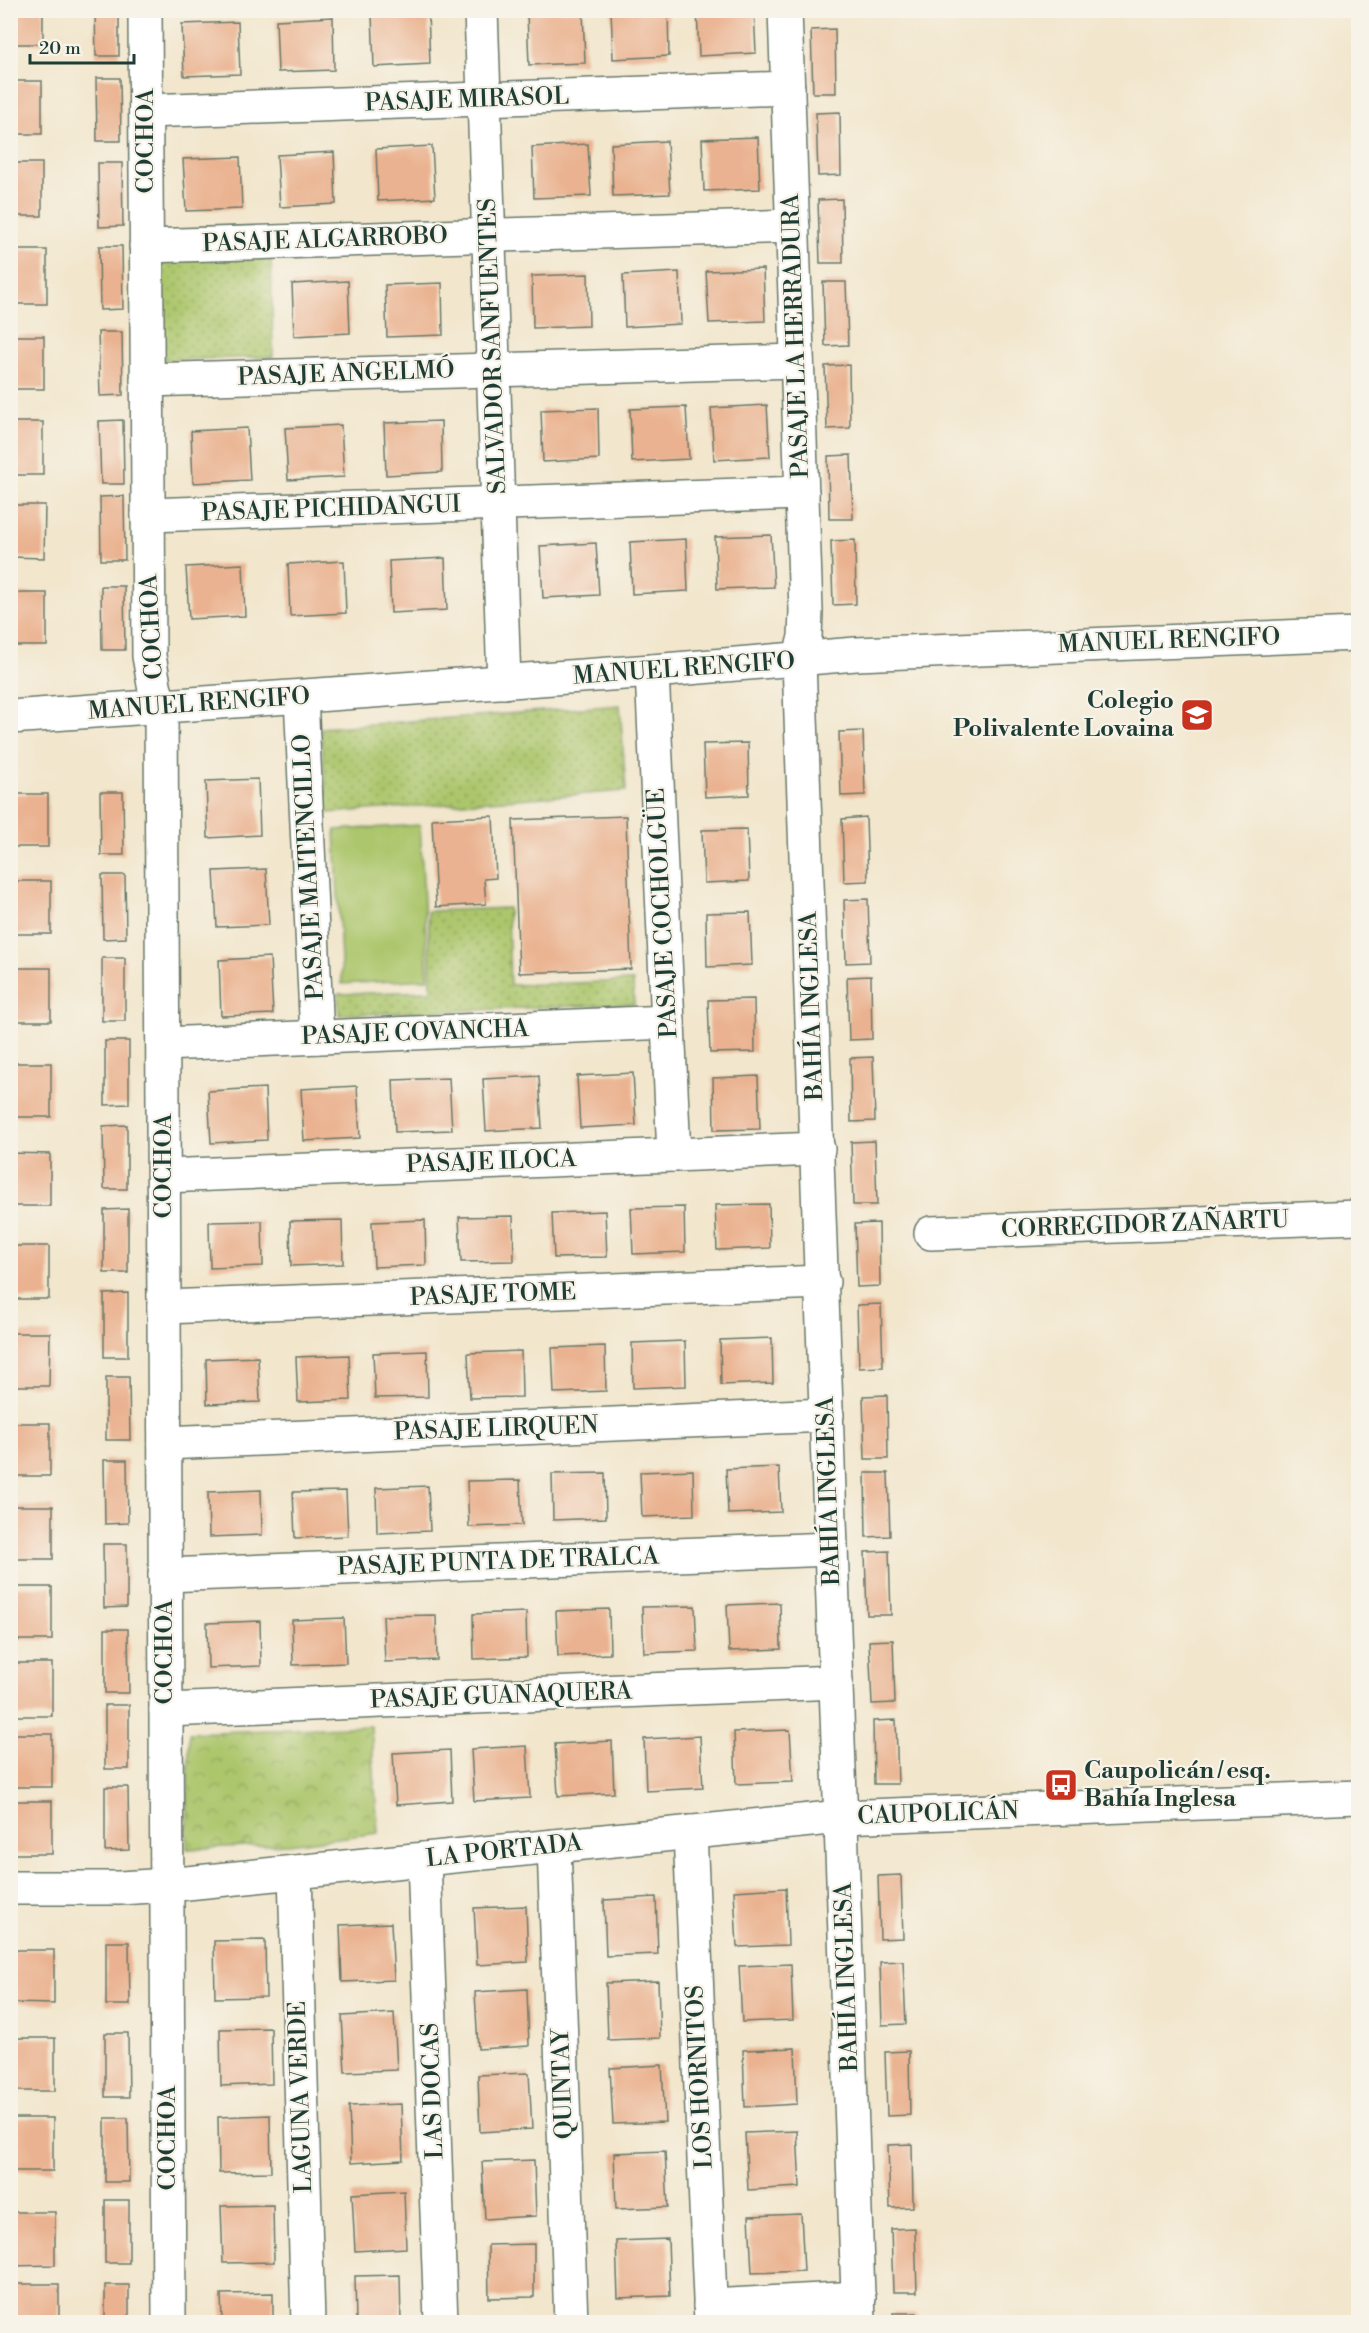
<svg xmlns="http://www.w3.org/2000/svg" width="1369" height="2333" font-family="'Libre Bodoni',serif">
<style>
.grass{fill:url(#grass-dots);stroke:#668250;stroke-width:1.5}
.park{fill:url(#park-crowns);stroke:#668250;stroke-width:1.5}
.pitch{fill:#acc66c;stroke:#668250;stroke-width:1.5}
.building{fill:#eab290}
.lines{fill:none;stroke-linecap:round;stroke-linejoin:round}
.minor-casing{stroke:#697869;stroke-width:36}
.tertiary-casing{stroke:#697869;stroke-width:36}
.minor{stroke:#fff;stroke-width:33}
.tertiary{stroke:#fff;stroke-width:33}
.labels{text-anchor:middle;dominant-baseline:central;stroke-width:4.5;stroke-linejoin:round;paint-order:stroke}
.street-label{font-size:24px;fill:#1f3d34;stroke:#f7f3e8}
.poi-label{font-size:24px;font-weight:bold;fill:#1f3d34;stroke:#f7f3e8;text-anchor:end}
</style>
<defs>
<pattern id="grass-dots" width="8" height="8" patternUnits="userSpaceOnUse" patternTransform="scale(1.5)"><rect width="8" height="8" fill="#acc66c"/><path d="M2 2h.1M6 6h.1" fill="none" stroke="#8ba25a" stroke-width="1.8" stroke-linecap="round"/></pattern>
<pattern id="park-crowns" width="20" height="18" patternUnits="userSpaceOnUse" patternTransform="scale(1.5)"><rect width="20" height="18" fill="#acc66c"/><path d="M2 6a3 3 0 1 1 6 0M12 15a3 3 0 1 1 6 0" fill="none" stroke="#8ba25a"/></pattern>
</defs>
<rect width="100%" height="100%" fill="#f7f3e8"/>
<filter id="ink" filterUnits="userSpaceOnUse"><feTurbulence type="fractalNoise" baseFrequency=".0167" numOctaves="2"/><feDisplacementMap in="SourceGraphic" scale="12" xChannelSelector="R" yChannelSelector="G"/><feConvolveMatrix kernelMatrix="1 2 1 2 8 2 1 2 1" color-interpolation-filters="sRGB"/></filter>
<filter id="wash" filterUnits="userSpaceOnUse"><feTurbulence type="fractalNoise" baseFrequency=".008" numOctaves="4" result="noise"/><feDisplacementMap in="SourceGraphic" scale="24" xChannelSelector="R" yChannelSelector="G"/><feGaussianBlur stdDeviation="1.35" result="paint"/><feColorMatrix in="noise" values="0 0 0 0 0 0 0 0 0 0 0 0 0 0 0 0 0 1.4 0 .05"/><feComposite in="paint" operator="in"/></filter>
<g filter="url(#wash)">
<rect width="100%" height="100%" fill="#f2e6cc"/>
<g class="grass">
<path d="M271,252l2,105 -112,3 -3,-105z"/>
<path d="M620,705l6,86 -299,22 -6,-85z"/>
<path d="M508,908l2,77 123,-4 1,23 -295,11 -1,-21 93,-3 -3,-80z"/>
</g>
<path class="park" d="M371,1726l7,107 -90,11 -101,5 2,-116z"/>
<path class="pitch" d="M420,825l8,154 -86,5 -7,-154z"/>
<g id="blocks">
<g class="building">
<rect x="10" y="10" width="33" height="34"/>
<path d="M95,10h24v46h-23z"/>
<path d="M583,10l2,53 -56,2 -2,-52z"/>
<path d="M611,10h57l1,46 -56,3z"/>
<path d="M697,10h57l2,43 -57,3z"/>
<path d="M428,12l2,52 -56,3 -2,-52z"/>
<path d="M333,17l1,53 -56,2 -2,-52z"/>
<path d="M238,22l2,52 -56,2 -2,-52z"/>
<path d="M835,29l1,64h-23l-2,-63z"/>
<path d="M96,78h24l1,63h-24z"/>
<rect x="10" y="81" width="32" height="53"/>
<path d="M840,112l1,63 -23,1 -2,-63z"/>
<path d="M758,137l2,52 -56,2 -2,-52z"/>
<path d="M667,141l3,53 -57,2 -2,-52z"/>
<path d="M588,144l3,52 -57,2 -2,-51z"/>
<path d="M432,146l3,52 -57,3 -2,-52z"/>
<path d="M334,152l2,52 -56,3 -3,-52z"/>
<path d="M240,157l2,52 -56,2 -3,-52z"/>
<rect x="10" y="163" width="32" height="53"/>
<path d="M98,163h24l1,63 -24,1z"/>
<path d="M842,199l1,64h-23l-2,-63z"/>
<path d="M99,246h23l1,63 -23,1z"/>
<rect x="10" y="250" width="37" height="54"/>
<path d="M763,269l2,52 -56,2 -3,-52z"/>
<path d="M679,272l2,52 -56,3 -2,-52z"/>
<path d="M588,274l1,52 -56,2 -1,-52z"/>
<path d="M348,281l2,52 -56,3 -2,-52z"/>
<path d="M823,282h23l2,63 -23,1z"/>
<path d="M442,283l1,52 -56,2 -2,-52z"/>
<path d="M98,332h24l1,63 -23,1z"/>
<rect x="10" y="336" width="34" height="53"/>
<path d="M849,365l1,63 -23,1 -2,-63z"/>
<path d="M767,405l3,52 -56,3 -3,-52z"/>
<path d="M686,407l3,52 -57,3 -2,-53z"/>
<path d="M598,408l1,51 -56,3 -2,-52z"/>
<path d="M123,420l1,64h-23l-2,-63z"/>
<path d="M441,421l1,51 -56,3 -2,-52z"/>
<rect x="10" y="422" width="33" height="53"/>
<path d="M341,425l3,52 -56,3 -3,-52z"/>
<path d="M247,428l3,52 -57,3 -2,-52z"/>
<path d="M851,455l2,64h-24l-1,-63z"/>
<path d="M124,496l1,64h-24l-1,-63z"/>
<path d="M10,505h35l-1,53 -34,-1z"/>
<path d="M771,535l3,52 -57,2 -2,-52z"/>
<path d="M686,539l2,52 -56,3 -2,-52z"/>
<path d="M855,540l1,64 -23,1 -2,-64z"/>
<path d="M596,543l3,52 -56,3 -3,-52z"/>
<path d="M445,558l2,52 -56,3 -2,-52z"/>
<path d="M344,561l2,52 -56,3 -2,-52z"/>
<path d="M243,564l2,52 -56,3 -3,-52z"/>
<path d="M101,586h23l1,64h-23z"/>
<rect x="10" y="593" width="37" height="53"/>
<path d="M863,731l2,64 -24,1 -2,-64z"/>
<path d="M748,743l1,52 -44,2 -2,-53z"/>
<path d="M258,779l2,56 -52,3 -2,-57z"/>
<path d="M100,792h23l1,63h-23z"/>
<rect x="10" y="794" width="38" height="53"/>
<path d="M493,816l3,62 -12,1 2,25 -50,3 -4,-88z"/>
<path d="M626,816l5,153 -112,4 -6,-153z"/>
<path d="M866,817l2,64 -24,1 -2,-63z"/>
<path d="M747,829l2,52 -45,2 -2,-53z"/>
<path d="M266,869l3,56 -52,2 -3,-56z"/>
<path d="M102,875h23l1,63 -23,1z"/>
<rect x="10" y="881" width="41" height="53"/>
<path d="M868,899l2,63 -24,1 -2,-63z"/>
<path d="M750,912l2,53 -45,2 -1,-54z"/>
<path d="M270,957l3,57 -52,2 -2,-56z"/>
<rect x="102" y="958" width="23" height="63"/>
<rect x="10" y="968" width="41" height="53"/>
<path d="M871,976l1,63 -23,1 -2,-63z"/>
<path d="M754,999l1,53 -45,1 -2,-53z"/>
<path d="M105,1041h24v63l-24,1z"/>
<path d="M873,1057l2,64 -24,1 -1,-64z"/>
<rect x="10" y="1063" width="41" height="54"/>
<path d="M633,1073l3,52 -56,3 -3,-52z"/>
<path d="M539,1076l3,52 -56,3 -3,-52z"/>
<path d="M758,1076l2,53 -46,1 -1,-52z"/>
<path d="M449,1078l3,52 -57,2 -2,-52z"/>
<path d="M357,1086l3,52 -56,3 -3,-52z"/>
<path d="M265,1088l2,52 -56,3 -3,-52z"/>
<path d="M127,1125v64h-23l-1,-63z"/>
<path d="M875,1141l2,64h-24l-2,-63z"/>
<path d="M10,1153l40,1v52h-40z"/>
<path d="M769,1204l1,44 -53,2 -2,-45z"/>
<path d="M684,1207l1,45 -52,2 -2,-46z"/>
<path d="M128,1209v64h-24v-63z"/>
<path d="M605,1211l2,46 -53,1 -2,-45z"/>
<path d="M513,1216l1,45 -53,1 -2,-45z"/>
<path d="M342,1220l1,44 -52,2 -1,-45z"/>
<path d="M425,1220l1,45 -52,2 -2,-45z"/>
<path d="M262,1221l1,45 -53,2 -1,-46z"/>
<path d="M879,1223l1,63 -23,1 -2,-63z"/>
<rect x="10" y="1246" width="39" height="53"/>
<path d="M128,1293v64h-24v-63z"/>
<path d="M881,1304l2,63 -24,1 -2,-63z"/>
<path d="M10,1333h40l-1,53h-39z"/>
<path d="M772,1338l1,45 -52,2 -1,-45z"/>
<path d="M685,1341l1,45 -53,2 -1,-45z"/>
<path d="M605,1346l1,45 -52,2 -2,-45z"/>
<path d="M427,1351l1,46 -53,1 -2,-45z"/>
<path d="M521,1351l1,46 -52,1 -2,-45z"/>
<path d="M349,1355l2,45 -53,2 -2,-45z"/>
<path d="M258,1357l2,45 -53,2 -1,-45z"/>
<path d="M106,1377h23l1,63h-24z"/>
<path d="M887,1395l1,64h-23l-2,-63z"/>
<rect x="10" y="1423" width="40" height="53"/>
<path d="M104,1460h23l1,63 -23,1z"/>
<path d="M779,1467l2,45 -53,2 -2,-45z"/>
<path d="M693,1470l1,45 -52,2 -2,-45z"/>
<path d="M605,1473l1,45 -53,2 -1,-46z"/>
<path d="M865,1473h23l2,63 -24,1z"/>
<path d="M520,1480l2,45 -53,2 -2,-46z"/>
<path d="M428,1486l2,45 -53,2 -1,-45z"/>
<path d="M261,1490l1,45 -53,2 -1,-45z"/>
<path d="M346,1491l2,45 -53,2 -2,-46z"/>
<rect x="10" y="1506" width="43" height="53"/>
<path d="M103,1544h24v63l-23,1z"/>
<path d="M889,1551l2,64h-24l-2,-63z"/>
<rect x="10" y="1587" width="42" height="53"/>
<path d="M780,1603l1,46 -52,2 -2,-46z"/>
<path d="M695,1606l2,45 -53,2 -2,-46z"/>
<path d="M609,1609l1,45 -52,2 -2,-45z"/>
<path d="M526,1612l1,45 -53,2 -1,-45z"/>
<path d="M436,1615l1,45 -52,2 -2,-46z"/>
<path d="M344,1618l2,45 -53,2 -1,-45z"/>
<path d="M260,1621l1,45 -53,2 -1,-45z"/>
<path d="M105,1629h23l1,64h-24z"/>
<path d="M893,1640l2,63 -23,1 -3,-63z"/>
<rect x="10" y="1663" width="42" height="53"/>
<rect x="105" y="1705" width="24" height="64"/>
<path d="M896,1720l2,64h-24l-1,-63z"/>
<path d="M790,1730l3,52 -57,2 -2,-52z"/>
<rect x="10" y="1734" width="42" height="53"/>
<path d="M700,1736l3,52 -57,3 -2,-52z"/>
<path d="M612,1741l2,52 -56,3 -3,-52z"/>
<path d="M527,1746l3,52 -56,3 -3,-52z"/>
<path d="M450,1750l2,51 -56,4 -3,-52z"/>
<path d="M105,1787h23l1,63 -24,1z"/>
<rect x="10" y="1801" width="42" height="53"/>
<path d="M901,1875l2,63 -23,1 -2,-63z"/>
<path d="M786,1888l2,57 -51,2 -3,-56z"/>
<path d="M656,1897l2,57 -52,2 -2,-56z"/>
<path d="M526,1906l2,56 -51,3 -3,-57z"/>
<path d="M391,1923l3,57 -52,2 -2,-57z"/>
<path d="M265,1940l1,57 -51,1 -1,-57z"/>
<path d="M106,1942h23l1,63h-24z"/>
<path d="M10,1950h44v54l-44,-1z"/>
<path d="M903,1961l3,63 -24,1 -2,-63z"/>
<path d="M791,1964l2,56 -51,2 -3,-56z"/>
<path d="M658,1981l2,57 -52,2 -2,-57z"/>
<path d="M527,1989l2,57 -51,3 -3,-57z"/>
<path d="M394,2013l3,57 -52,2 -3,-56z"/>
<path d="M271,2028l1,56 -51,2 -1,-57z"/>
<path d="M105,2033h23l1,64h-24z"/>
<rect x="10" y="2038" width="45" height="53"/>
<path d="M795,2048l2,56 -52,3 -2,-57z"/>
<path d="M909,2051l1,64 -23,1 -2,-64z"/>
<path d="M662,2065l3,57 -52,2 -3,-56z"/>
<path d="M529,2073l3,56 -52,3 -2,-57z"/>
<path d="M401,2104l2,56 -52,3 -2,-57z"/>
<path d="M270,2115l1,57 -52,1 -1,-56z"/>
<rect x="10" y="2118" width="43" height="53"/>
<path d="M105,2118h23l1,64h-24z"/>
<path d="M797,2131l3,56 -52,3 -3,-57z"/>
<path d="M912,2144l1,63 -23,1 -2,-63z"/>
<path d="M665,2151l3,56 -52,2 -2,-56z"/>
<path d="M534,2160l2,56 -51,3 -3,-57z"/>
<path d="M404,2191l2,57 -51,3 -3,-57z"/>
<rect x="105" y="2200" width="24" height="63"/>
<path d="M273,2205l1,57 -51,1 -2,-57z"/>
<path d="M10,2212h45v53l-45,1z"/>
<path d="M801,2214l3,57 -52,2 -3,-57z"/>
<path d="M915,2228l2,64h-24l-2,-63z"/>
<path d="M668,2239l2,57 -52,2 -2,-57z"/>
<path d="M534,2244v53l-45,1 -1,-53z"/>
<path d="M400,2275l1,47h-45l-1,-46z"/>
<rect x="13" y="2284" width="46" height="38"/>
<rect x="105" y="2285" width="24" height="37"/>
<path d="M273,2293v29h-51l-1,-28z"/>
<path d="M893,2313h24l1,9h-24z"/>
</g>
</g>
</g>
<g filter="url(#ink)">
<use href="#blocks" fill-opacity="0" stroke="#697869" stroke-width="1.5"/>
<g class="lines">
<defs>
<g id="minor">
<path d="M145,10l4,646 6,34 6,16 8,1616"/>
<path d="M481,10l23,672"/>
<path d="M785,10l21,601 -1,26 -6,24"/>
<path d="M146,111l642,-23"/>
<path d="M146,246l647,-20"/>
<path d="M147,380l650,-19"/>
<path d="M148,515l654,-22"/>
<path d="M652,671l22,484"/>
<path d="M301,697l16,340"/>
<path d="M163,1044l505,-22"/>
<path d="M164,1176l654,-27"/>
<path d="M931,1233l427,-16"/>
<path d="M164,1307l659,-25"/>
<path d="M165,1443l662,-28"/>
<path d="M165,1575l666,-26"/>
<path d="M166,1710l670,-28"/>
<path d="M690,1832l21,490"/>
<path d="M554,1846l17,476"/>
<path d="M424,1859l17,463"/>
<path d="M295,1872l13,450"/>
<path d="M10,1888h110l47,-3 674,-68 517,-20"/>
<path d="M710,2306l149,-8"/>
</g>
<g id="tertiary">
<path d="M799,661l60,1661"/>
<path d="M10,717l642,-46 204,-17 502,-20"/>
</g>
</defs>
<use href="#minor" class="minor-casing"/>
<use href="#tertiary" class="tertiary-casing"/>
<use href="#minor" class="minor"/>
<use href="#tertiary" class="tertiary"/>
</g>
</g>
<defs>
<symbol id="school-square" viewBox="-11 -11 22 22"><rect x="-9" y="-9" width="18" height="18" rx="4" fill="#c8321e" stroke="#f7f3e8"/><path d="M0-5L7-2L0 1L-7-2ZM-4 1L0 2.5L4 1V4Q0 6-4 4Z" fill="#fff"/></symbol>
<symbol id="bus-square" viewBox="-11 -11 22 22"><rect x="-9" y="-9" width="18" height="18" rx="4" fill="#c8321e" stroke="#f7f3e8"/><path d="M-5-6H5V4H4V6H2V4H-2V6H-4V4H-5ZM-3.5-4V0h7V-4ZM-3.5 1.2v1.5H-2V1.2ZM2 1.2v1.5H3.5V1.2Z" fill="#fff"/></symbol>
</defs>
<g fill-rule="evenodd">
<use href="#school-square" x="1178" y="696" width="38" height="38"/>
<use href="#bus-square" x="1042" y="1766" width="38" height="38"/>
</g>
<g class="labels">
<g class="street-label">
<text transform="translate(467 100) rotate(-2)">PASAJE MIRASOL</text>
<text transform="translate(146 141) rotate(-90)">COCHOA</text>
<text transform="translate(325 240) rotate(-2)">PASAJE ALGARROBO</text>
<text transform="translate(796 336) rotate(-92)">PASAJE LA HERRADURA</text>
<text transform="translate(493 346) rotate(-92)">SALVADOR SANFUENTES</text>
<text transform="translate(346 374) rotate(-2)">PASAJE ANGELMÓ</text>
<text transform="translate(331 509) rotate(-2)">PASAJE PICHIDANGUI</text>
<text transform="translate(152 627) rotate(-93)">COCHOA</text>
<text transform="translate(1169 641) rotate(-2)">MANUEL RENGIFO</text>
<text transform="translate(684 669) rotate(-4)">MANUEL RENGIFO</text>
<text transform="translate(199 704) rotate(-4)">MANUEL RENGIFO</text>
<text transform="translate(309 867) rotate(-93)">PASAJE MAITENCILLO</text>
<text transform="translate(663 913) rotate(-93)">PASAJE COCHOLGÜE</text>
<text transform="translate(812 1006) rotate(-92)">BAHÍA INGLESA</text>
<text transform="translate(415 1033) rotate(-2)">PASAJE COVANCHA</text>
<text transform="translate(491 1162) rotate(-2)">PASAJE ILOCA</text>
<text transform="translate(164 1166) rotate(-90)">COCHOA</text>
<text transform="translate(1145 1225) rotate(-2)">CORREGIDOR ZAÑARTU</text>
<text transform="translate(493 1295) rotate(-2)">PASAJE TOME</text>
<text transform="translate(496 1429) rotate(-2)">PASAJE LIRQUEN</text>
<text transform="translate(829 1491) rotate(-92)">BAHÍA INGLESA</text>
<text transform="translate(498 1562) rotate(-2)">PASAJE PUNTA DE TRALCA</text>
<text transform="translate(165 1652) rotate(-90)">COCHOA</text>
<text transform="translate(501 1696) rotate(-2)">PASAJE GUANAQUERA</text>
<text transform="translate(938 1814) rotate(-2)">CAUPOLICÁN</text>
<text transform="translate(504 1851) rotate(-6)">LA PORTADA</text>
<text transform="translate(847 1977) rotate(-92)">BAHÍA INGLESA</text>
<text transform="translate(700 2077) rotate(-93)">LOS HORNITOS</text>
<text transform="translate(563 2084) rotate(-92)">QUINTAY</text>
<text transform="translate(433 2091) rotate(-92)">LAS DOCAS</text>
<text transform="translate(301 2097) rotate(-92)">LAGUNA VERDE</text>
<text transform="translate(168 2138) rotate(-90)">COCHOA</text>
</g>
<g class="poi-label">
<text x="1174" y="701">Colegio<tspan x="1174" dy="28">Polivalente Lovaina</tspan></text>
<text x="1084" y="1771" text-anchor="start">Caupolicán / esq.<tspan x="1084" dy="28">Bahía Inglesa</tspan></text>
</g>
</g>
<rect width="1369" height="2333" fill="none" stroke="#f7f3e8" stroke-width="36"/>
<path d="M30 54v9h104v-9" fill="none" stroke="#1f3d34" stroke-width="3"/>
<text x="39" y="54" font-size="18" fill="#1f3d34" stroke="#f7f3e8" stroke-width="4.5" paint-order="stroke">20 m</text>
</svg>
